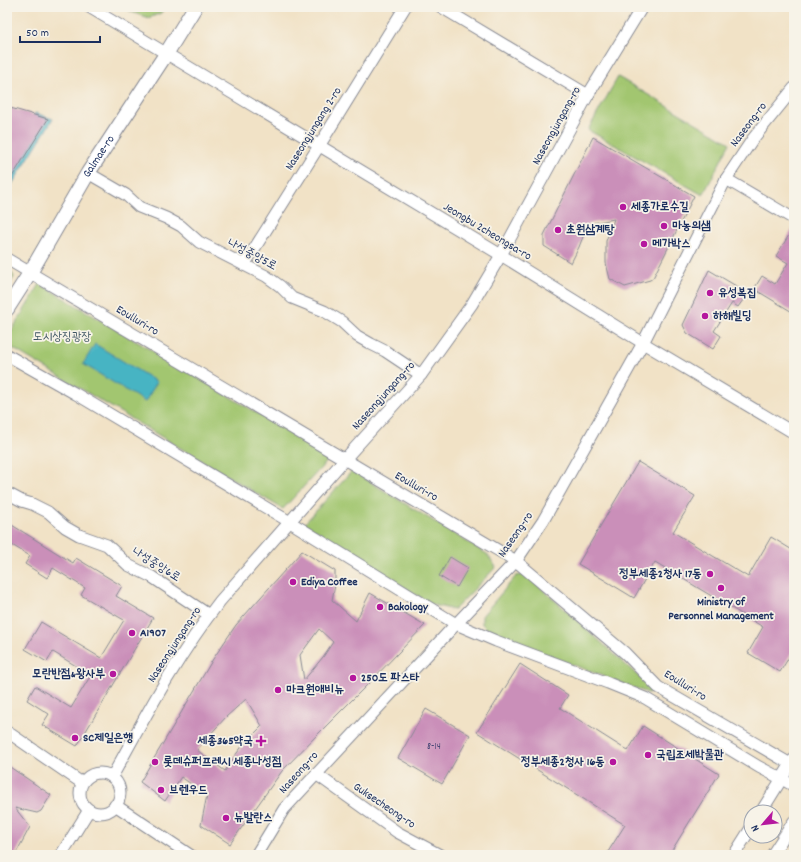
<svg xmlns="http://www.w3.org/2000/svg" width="801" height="862" font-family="Dekko,'Poor Story',sans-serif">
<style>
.green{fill:#a2c670;stroke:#5e7a67}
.water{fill:#47b4c3;stroke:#317290}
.building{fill:#ca8fb9;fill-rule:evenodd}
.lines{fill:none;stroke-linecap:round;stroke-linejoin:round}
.minor-casing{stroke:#868892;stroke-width:13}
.major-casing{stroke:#868892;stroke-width:16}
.minor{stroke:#fff;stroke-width:11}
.major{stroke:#fff;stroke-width:14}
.poi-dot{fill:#b5179e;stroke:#f7f3e8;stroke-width:1.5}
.labels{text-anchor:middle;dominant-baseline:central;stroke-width:3.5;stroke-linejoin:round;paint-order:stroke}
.number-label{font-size:10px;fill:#474775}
.street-label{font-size:12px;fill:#1b2f5e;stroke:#f7f3e8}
.poi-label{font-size:12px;font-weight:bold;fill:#1b2f5e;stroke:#f7f3e8;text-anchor:start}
.park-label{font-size:12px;fill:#3d5562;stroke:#f7f3e8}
</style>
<rect width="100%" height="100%" fill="#f7f3e8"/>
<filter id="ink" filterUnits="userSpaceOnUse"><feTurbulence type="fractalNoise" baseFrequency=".025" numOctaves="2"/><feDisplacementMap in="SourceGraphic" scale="8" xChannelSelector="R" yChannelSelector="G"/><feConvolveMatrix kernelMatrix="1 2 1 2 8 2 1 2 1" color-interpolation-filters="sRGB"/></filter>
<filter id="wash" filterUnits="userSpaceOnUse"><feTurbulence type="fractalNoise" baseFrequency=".012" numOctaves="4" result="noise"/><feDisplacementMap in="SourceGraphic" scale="16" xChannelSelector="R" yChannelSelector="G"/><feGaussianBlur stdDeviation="0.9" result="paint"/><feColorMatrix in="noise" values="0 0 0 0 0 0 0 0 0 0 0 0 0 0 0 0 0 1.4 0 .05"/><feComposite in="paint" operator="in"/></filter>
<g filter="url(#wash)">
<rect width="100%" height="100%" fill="#f1e2c6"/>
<g class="green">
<path d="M125,7h40l-4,6 -12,5 -18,-6z"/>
<path d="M618,77l112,66 -27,52 -115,-65z"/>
<path d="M7,267l3,3 4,7 -7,11z"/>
<path d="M40,284l291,173 -48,52 -276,-164v-7z"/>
<path d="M352,471l135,83 9,13 -42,43 -24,-6 -125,-81z"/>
<path d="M522,575h5l121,110 3,6 -3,2 -146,-55 -16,-10 -4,-4v-8l34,-40z"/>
</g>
<g class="water">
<path d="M35,113l18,6 -44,70 -2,-1v-29z"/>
<path d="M95,344l62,38 -12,20 -62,-38z"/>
</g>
<g id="blocks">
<g class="building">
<path d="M7,107l41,12 -41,66z"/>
<path d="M593,137l101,59 -41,82 -3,2 -25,7 -15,-8 -4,-16v-22l8,-22 -26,5 -9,23 -8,16 -27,-17v-11z"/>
<path d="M794,227v86l-40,-24 8,-13 13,8 13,-21 -12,-7z"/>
<path d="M709,270l39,23 -10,14 -6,-4 -18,28 7,5 -8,13 -26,-16 -4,-8z"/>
<path d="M638,462l57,34 -22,36 75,45 23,-40 23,14v98l-14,23 -32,-19 15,-26 -108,-65 -21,36 -56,-34z"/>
<path d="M7,522l66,41 3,-5 46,28 -6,10 37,22 -76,128 -35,-21 7,-11 -22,-14 8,-14 36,22 20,-33 -38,-23 -6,10 -22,-13 16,-27 60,36 23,-38 -43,-25 4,-7 -32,-20 -6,10 -22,-14 5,-8 -23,-14z"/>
<path d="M302,551l33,20v14l-3,15 24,21 14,-28 55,32 -53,55 -53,53 -37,38 -52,73 -29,-19 6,-30 -26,-18 -16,24 -25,-19 73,-123 23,-34zM319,629l14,13 -10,15 -19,23 -4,-25zM246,699l16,27 -18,18 -7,9 -12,18 -28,-21 10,-12 19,-21z"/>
<path d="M450,557l18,11 -11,19 -18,-11z"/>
<path d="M520,664l48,31 -8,13 68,43 15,-25 76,48 -50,81h-63l19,-30 -148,-93z"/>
<path d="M426,709l44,26 -28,49 -44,-26z"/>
<path d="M7,765l44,30 -10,16 -4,2 -22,-5 15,19 -15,28h-8z"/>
</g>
</g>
</g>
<g filter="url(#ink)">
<use href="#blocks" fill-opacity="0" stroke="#868892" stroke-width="1"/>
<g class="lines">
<defs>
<g id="minor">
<path d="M89,7l412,248 142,88 151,90"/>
<path d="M441,7l147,88"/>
<path d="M88,173l38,22 13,12 27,11 15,8 18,16 67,34 14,10 12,12 32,13 18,11 15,14 14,8 14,7 36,24"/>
<path d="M726,179l68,40"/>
<path d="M7,259l509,302 109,92 33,34 136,79"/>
<path d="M244,265l75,-119 86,-139"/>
<path d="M7,355l69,39 214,128 166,102 40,17 112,42 37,15 114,69 23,12 12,7"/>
<path d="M7,493l15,8 10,3 16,8 17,15 14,8 28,10 21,20 24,12 57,38"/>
<path d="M7,732l5,3 70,48"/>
<circle cx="100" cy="793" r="20"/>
<path d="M316,774l81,58 43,23"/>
<path d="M112,777c33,-60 65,-121 108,-176l124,-141 77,-85 51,-71 29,-49 87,-160 54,-88"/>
<path d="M115,805l75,50"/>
<path d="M761,812l33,-53"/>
<path d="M61,855l28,-45"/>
<path d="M256,855l28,-46 172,-185 60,-63 27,-40 100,-178 83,-164 26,-39 42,-52"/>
<path d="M734,855l17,-27"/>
<path d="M772,855l22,-34"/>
</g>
<g id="major">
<path id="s1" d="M7,309l23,-36 58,-100 78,-119 29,-47"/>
</g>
</defs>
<use href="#minor" class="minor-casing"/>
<use href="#major" class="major-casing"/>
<use href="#minor" class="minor"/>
<use href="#major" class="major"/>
</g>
</g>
<g class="poi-dot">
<circle cx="623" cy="207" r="4"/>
<circle cx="664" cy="226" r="4"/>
<circle cx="558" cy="230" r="4"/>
<circle cx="644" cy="244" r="4"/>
<circle cx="710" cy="293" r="4"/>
<circle cx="705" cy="316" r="4"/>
<circle cx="710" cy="574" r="4"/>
<circle cx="293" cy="582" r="4"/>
<circle cx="721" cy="588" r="4"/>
<circle cx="380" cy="607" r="4"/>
<circle cx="132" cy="633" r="4"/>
<circle cx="113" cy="674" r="4"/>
<circle cx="353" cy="678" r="4"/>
<circle cx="278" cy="690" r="4"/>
<circle cx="75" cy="738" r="4"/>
<path d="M259 735h4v4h4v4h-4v4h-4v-4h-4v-4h4z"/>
<circle cx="648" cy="755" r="4"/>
<circle cx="155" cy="762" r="4"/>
<circle cx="613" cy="762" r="4"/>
<circle cx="161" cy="790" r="4"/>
<circle cx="226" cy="818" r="4"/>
</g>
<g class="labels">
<g class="number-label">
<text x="434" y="747">8-14</text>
</g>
<g class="street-label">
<text transform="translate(749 125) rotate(-53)">Naseong-ro</text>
<text transform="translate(557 126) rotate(-61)">Naseongjungang-ro</text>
<text transform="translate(314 129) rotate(-58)">Naseongjungang 2-ro</text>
<text stroke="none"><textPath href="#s1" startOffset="178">Galmae-ro</textPath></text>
<text transform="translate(487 232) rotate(31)">Jeongbu 2cheongsa-ro</text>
<text transform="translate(252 255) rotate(28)">나성중앙5로</text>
<text transform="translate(137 321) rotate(31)">Eoulluri-ro</text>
<text transform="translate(384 396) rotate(-48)">Naseongjungang-ro</text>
<text transform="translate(416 487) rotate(30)">Eoulluri-ro</text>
<text transform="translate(516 535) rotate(-55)">Naseong-ro</text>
<text transform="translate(156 565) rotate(32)">나성중앙6로</text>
<text transform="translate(175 645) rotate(-57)">Naseongjungang-ro</text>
<text transform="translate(685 686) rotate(32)">Eoulluri-ro</text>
<text transform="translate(299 773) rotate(-48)">Naseong-ro</text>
<text transform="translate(384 806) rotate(34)">Guksecheong-ro</text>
</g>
<g class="poi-label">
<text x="631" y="207">세종가로수길</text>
<text x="672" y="226">마농의샘</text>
<text x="566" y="230">초원삼계탕</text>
<text x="652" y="244">메가박스</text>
<text x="718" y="293">유성복집</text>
<text x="713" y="316">하해빌딩</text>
<text x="702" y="574" text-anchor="end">정부세종2청사 17동</text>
<text x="301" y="582">Ediya Coffee</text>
<text x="721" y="602" text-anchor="middle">Ministry of<tspan x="721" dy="14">Personnel Management</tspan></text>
<text x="388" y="607">Bakology</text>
<text x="140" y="633">A1907</text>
<text x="105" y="674" text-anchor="end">모란반점&amp;왕사부</text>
<text x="361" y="678">250도 파스타</text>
<text x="286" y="690">마크원애비뉴</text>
<text x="83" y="738">SC제일은행</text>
<text x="253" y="741" text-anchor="end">세종365약국</text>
<text x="656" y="755">국립조세박물관</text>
<text x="163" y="762">롯데슈퍼프레시 세종나성점</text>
<text x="605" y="762" text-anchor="end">정부세종2청사 16동</text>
<text x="169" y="790">브렌우드</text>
<text x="234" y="818">뉴발란스</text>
</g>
<g class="park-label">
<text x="62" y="337">도시상징광장</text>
</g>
</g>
<rect width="801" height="862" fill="none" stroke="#f7f3e8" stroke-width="24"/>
<g transform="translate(763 824) rotate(242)"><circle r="19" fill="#f7f3e8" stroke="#9fa5b1"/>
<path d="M0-3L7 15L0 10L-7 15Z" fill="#b5179e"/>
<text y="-6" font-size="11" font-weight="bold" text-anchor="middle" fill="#1b2f5e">N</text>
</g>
<path d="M20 36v6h80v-6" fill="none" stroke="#1b2f5e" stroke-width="2"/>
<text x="26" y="36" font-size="12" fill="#1b2f5e" stroke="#f7f3e8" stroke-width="3" paint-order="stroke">50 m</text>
</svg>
